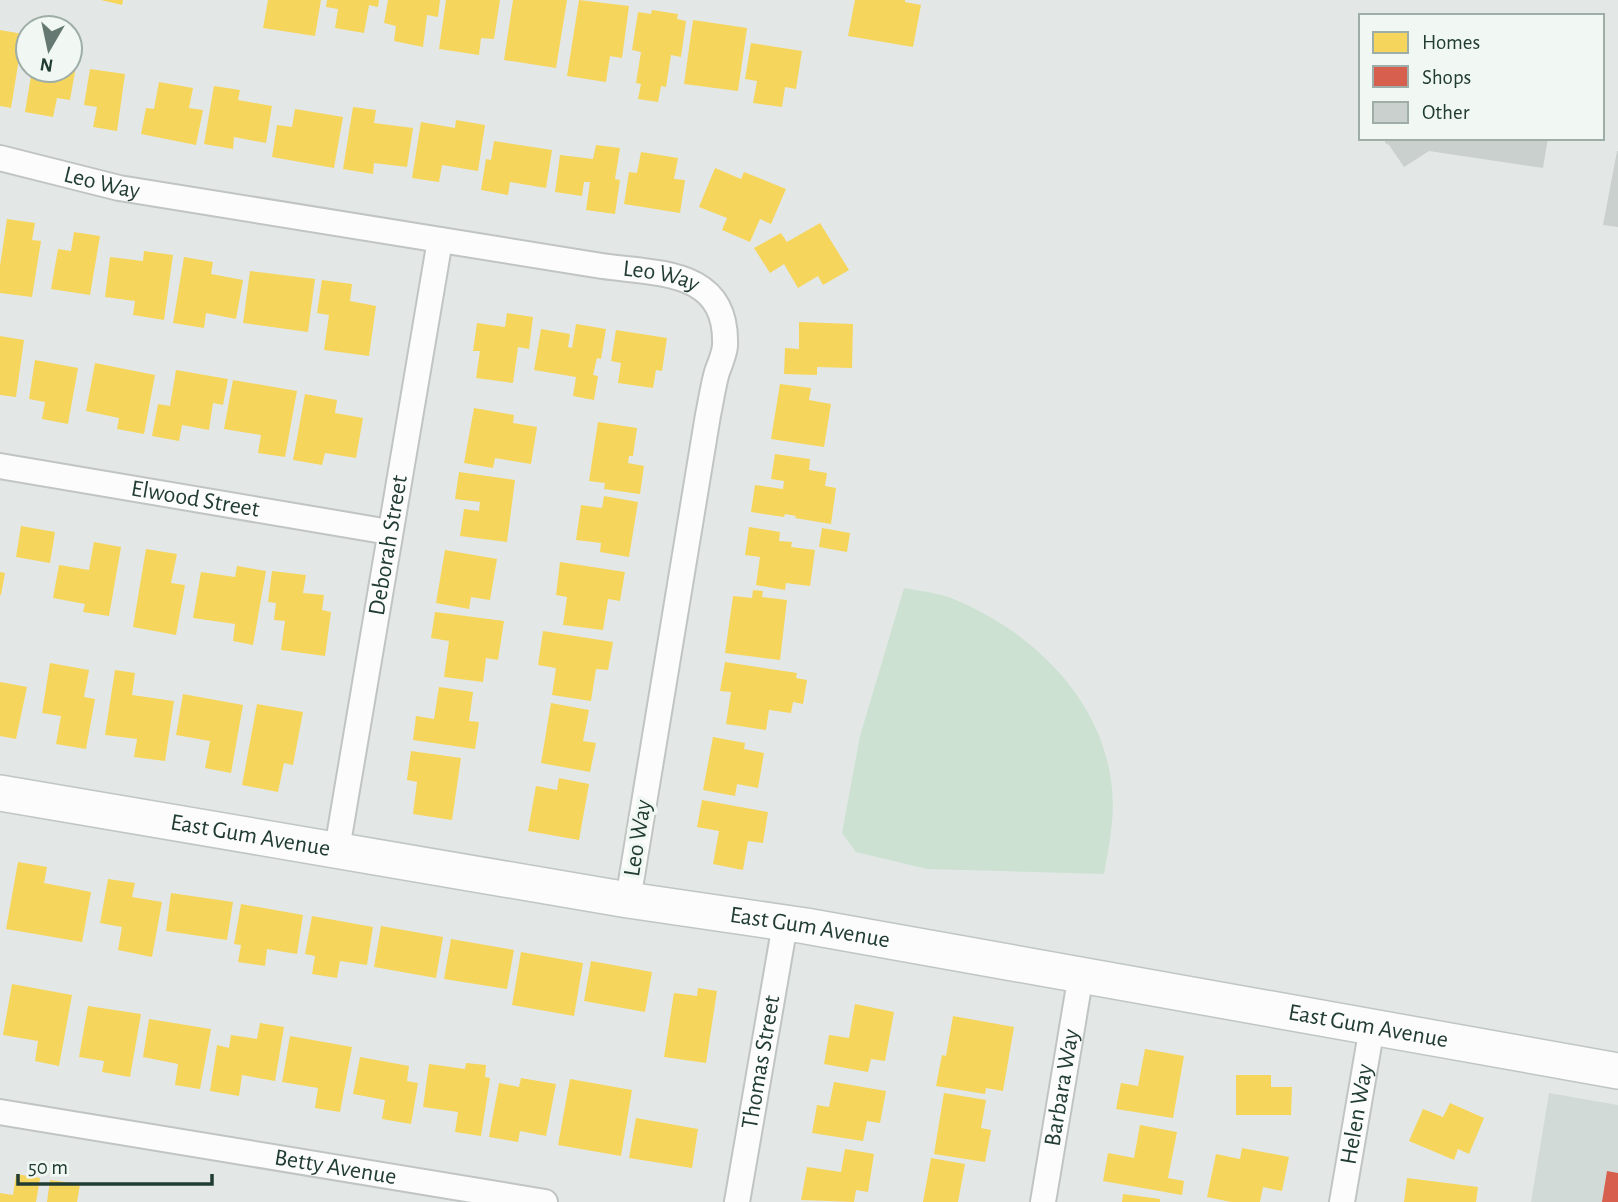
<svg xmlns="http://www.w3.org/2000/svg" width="1618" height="1202" font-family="'Alegreya Sans',sans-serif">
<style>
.built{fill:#d1dad6}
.green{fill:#cce1d2}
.homes{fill:#f6d55c}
.shops{fill:#d6604d}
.building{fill:#cad0cd}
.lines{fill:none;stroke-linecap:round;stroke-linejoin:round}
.street-casing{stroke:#c0c5c3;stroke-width:28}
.secondary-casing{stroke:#bfc6c3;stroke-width:38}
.street{stroke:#fbfcfb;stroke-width:24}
.secondary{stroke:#fbfcfb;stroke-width:35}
.labels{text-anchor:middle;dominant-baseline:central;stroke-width:7;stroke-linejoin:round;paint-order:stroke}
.street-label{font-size:24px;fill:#213c33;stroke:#f1f8f4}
</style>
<rect width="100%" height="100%" fill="#e3e8e6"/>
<path class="built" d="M1549,1093l69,12v97h-87z"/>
<path class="green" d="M904,588c17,3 36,5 52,12 78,33 148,101 156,189 3,29 -3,57 -8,85l-177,-5 -71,-17 -14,-19 18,-97z"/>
<g class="homes">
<path d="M101,0h22l-1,5z"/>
<path d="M268,0h53l-6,36 -52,-8z"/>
<path d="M327,0h52l-1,7 -9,-2 -5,28 -29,-5 3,-19 -12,-2z"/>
<path d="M388,0h52l-2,17 -11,-2 -4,32 -29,-6 2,-15 -12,-3z"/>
<path d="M446,0h54l-6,39 -13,-1 -2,17 -40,-6z"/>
<path d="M513,0h54l-11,68 -52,-8z"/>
<path d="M579,0l50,6 -7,52 -12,-2 -4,26 -39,-6z"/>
<path d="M855,0h50v2l16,3 -8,42 -65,-11z"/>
<path d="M652,10l26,4 -1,5 9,2 -5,36 -10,-2 -5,32 -5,-1 -3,16 -20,-3 3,-15 -5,-1 5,-31 -9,-2 6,-38 13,2z"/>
<path d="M693,20l54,8 -9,63 -54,-7z"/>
<path d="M0,30l23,4 -12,74 -11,-2z"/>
<path d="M70,41l10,2 -10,57 -13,-2 -4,19 -28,-5 7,-42h38z"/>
<path d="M751,43l51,8 -6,38 -11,-2 -3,20 -29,-4 4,-22 -12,-2z"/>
<path d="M90,69l35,5 -8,57 -24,-4 4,-20 -13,-2z"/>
<path d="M159,82l34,6 -4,20 14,2 -7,35 -55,-11 5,-26 8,1z"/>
<path d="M214,86l26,4 -2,10 34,6 -6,37 -32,-6 -1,12 -29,-5z"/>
<path d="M353,107l23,3 -2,13 39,5 -6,39 -33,-4 -1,11 -30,-5z"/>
<path d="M295,109l48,8 -9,51 -62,-11 5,-32 15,2z"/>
<path d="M456,120l29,5 -7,46 -36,-6 -3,17 -27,-4 9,-56 34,6z"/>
<path d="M494,141l58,9 -6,38 -36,-6 -2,13 -27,-5 5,-31 5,1z"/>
<path d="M596,145l24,3 -5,31 5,1 -5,34 -29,-4 4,-28h-6l-2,14 -27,-4 5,-37 33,4z"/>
<path d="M641,152l37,6 -4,21 11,1 -5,33 -56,-9 5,-32 8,1z"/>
<path d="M715,168l26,11 3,-7 42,17 -15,35 -11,-5 -10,23 -28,-12 5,-12 -28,-11z"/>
<path d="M7,219l28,4 -3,17 9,1 -9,56 -32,-4v-27z"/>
<path d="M820,223l29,47 -26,15 -5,-9 -20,12 -14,-24 -14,9 -16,-25 27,-15 6,9z"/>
<path d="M74,232l26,4 -10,59 -39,-6 7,-40 13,2z"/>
<path d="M144,251l29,4 -9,65 -31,-5 2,-14 -30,-4 5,-40 33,4z"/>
<path d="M184,257l29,5 -2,12 32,6 -7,39 -30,-6 -2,15 -31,-5z"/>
<path d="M250,271l65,8 -7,53 -65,-9z"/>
<path d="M322,280l30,4 -2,17 26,5 -7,50 -45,-6 5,-35 -12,-2z"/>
<path d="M507,313l26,4 -4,32 -11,-2 -5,36 -37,-5 4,-27h-7l4,-28 28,4z"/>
<path d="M799,322l54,2 -1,44 -35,-1v8l-33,-1 1,-26 14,1z"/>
<path d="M576,324l30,5 -5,30 -4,-1 -4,17 5,1 -4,24 -21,-4 3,-19 -42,-7 7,-41 29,5 -2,13 4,1z"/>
<path d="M616,330l51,8 -5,33 -6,-1 -3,18 -35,-5 3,-20 -10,-2z"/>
<path d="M0,336l24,4 -8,57 -16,-2z"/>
<path d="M35,360l43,8 -10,56 -26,-5 3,-17 -16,-3z"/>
<path d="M95,363l60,12 -11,59 -27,-5 2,-11 -33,-7z"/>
<path d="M176,370l52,9 -5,26 -10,-2 -4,27 -27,-5 -3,16 -27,-5 6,-32 12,2z"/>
<path d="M233,380l64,11 -12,66 -27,-4 3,-18 -37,-6z"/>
<path d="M780,384l31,4 -2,12 22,4 -7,43 -53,-8z"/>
<path d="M305,394l32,6 -2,13 28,5 -7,40 -31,-5 -3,12 -29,-5z"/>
<path d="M474,408l40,7 -1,8 24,4 -6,37 -36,-6 -2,10 -29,-5z"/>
<path d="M598,422l39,6 -4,28h-4l-1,7 16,3 -4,28 -36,-5 1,-6 -16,-2z"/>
<path d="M775,454l35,5 -1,11 18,3 -2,13 11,2 -5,36 -36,-6 1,-2 -11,-2 -1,3 -33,-5 4,-27 28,4 1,-8 -13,-2z"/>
<path d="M459,472l56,8 -8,62 -47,-6 4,-27 15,2 1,-9 -25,-3z"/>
<path d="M604,496l34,6 -9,55 -29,-5 1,-9 -25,-3 5,-35 21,3z"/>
<path d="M21,526l34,6 -5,31 -34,-6z"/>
<path d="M749,527l31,5 -1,9 13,1 -1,5 24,3 -5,36 -24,-3 -1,7 -29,-5 4,-28 -15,-2z"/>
<path d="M822,528l28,5 -3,19 -28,-5z"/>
<path d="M94,542l27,5 -12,69 -26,-4 2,-8 -32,-6 6,-33 30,5z"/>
<path d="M146,549l31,5 -6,29 14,2 -9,50 -43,-8z"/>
<path d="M445,550l52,9 -7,41 -19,-3 -2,12 -33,-6z"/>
<path d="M560,562l65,10 -5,29 -12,-2 -5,31 -40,-5 4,-28 -11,-2z"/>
<path d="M237,566l29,5 -13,74 -20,-4 2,-17 -42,-6 8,-46 34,5z"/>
<path d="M272,571l34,4 -3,18 21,2 -2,15 9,2 -6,44 -44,-6 4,-29 -11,-1 2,-17 -8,-1z"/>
<path d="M0,572l5,1 -4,22h-1z"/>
<path d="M753,590l10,1 -1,6 25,3 -7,60 -55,-7 8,-57 19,2z"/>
<path d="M435,612l69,9 -6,39 -12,-2 -3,24 -39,-5 5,-36 -18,-3z"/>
<path d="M543,631l70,11 -5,28 -12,-1 -5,32 -39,-6 4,-27 -18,-3z"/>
<path d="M725,662l72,11 -1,5 11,2 -4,24 -10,-2 -2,11 -22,-3 -3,20 -40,-6 5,-32 -11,-1z"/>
<path d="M50,663l39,7 -5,27 11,2 -9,50 -30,-5 5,-28 -19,-3z"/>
<path d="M115,670l20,3 -3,22 42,6 -9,60 -31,-4 3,-18 -32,-4z"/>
<path d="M0,682l27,5 -11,52 -16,-3z"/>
<path d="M439,687l34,5 -4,29 10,1 -4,27 -62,-9 3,-24 18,3z"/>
<path d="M183,694l60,11 -12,68 -26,-5 5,-27 -34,-6z"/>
<path d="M551,703l38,7 -6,31 13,2 -6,29 -49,-9z"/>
<path d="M257,704l46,8 -10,53 -9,-2 -6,29 -36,-7z"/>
<path d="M713,737l32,6 -1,6 20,4 -6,35 -21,-4 -2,12 -32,-6z"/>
<path d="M411,751l50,7 -9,62 -39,-6 4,-32 -10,-2z"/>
<path d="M559,778l30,6 -10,56 -51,-9 8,-45 21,4z"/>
<path d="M702,800l66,12 -5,31 -15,-2 -5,29 -30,-6 6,-33 -22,-4z"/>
<path d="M18,862l29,5 -3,16 47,9 -9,50 -76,-13z"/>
<path d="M108,879l27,4 -3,14 30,5 -10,55 -34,-7 4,-23 -22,-4z"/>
<path d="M171,893l62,9 -6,38 -61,-9z"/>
<path d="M241,904l62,11 -6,39 -30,-5 -2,17 -27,-4 3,-17 -7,-1z"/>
<path d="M312,916l61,11 -6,38 -27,-4 -3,17 -25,-4 3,-18 -10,-2z"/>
<path d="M381,926l62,11 -7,41 -62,-11z"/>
<path d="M451,939l63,11 -7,39 -63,-10z"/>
<path d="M521,952l62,11 -9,53 -62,-11z"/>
<path d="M591,961l61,11 -7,40 -61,-11z"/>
<path d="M12,984l60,11 -13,71 -24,-5 3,-20 -35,-6z"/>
<path d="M698,988l19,3 -11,72 -42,-6 10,-64 23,3z"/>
<path d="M855,1004l39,8 -9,49 -14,-2 -3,13 -44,-8 5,-29 20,3z"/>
<path d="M88,1006l53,8 -11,63 -28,-5 2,-11 -25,-4z"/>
<path d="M953,1016l61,11 -11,64 -17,-3 -1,6 -49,-8 6,-31 4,1z"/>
<path d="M149,1019l62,10 -11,60 -25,-4 3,-21 -35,-7z"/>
<path d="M260,1023l24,4 -9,54 -33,-6 -3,21 -29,-5 7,-46 12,3 2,-13 26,4z"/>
<path d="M290,1036l62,11 -12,65 -25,-4 3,-20 -36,-6z"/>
<path d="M1145,1049l39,7 -11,62 -57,-9 5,-26 17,3z"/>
<path d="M360,1057l49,9 -2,15 11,2 -7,41 -29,-5 3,-19 -32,-6z"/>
<path d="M466,1063l20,2 -1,12 5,1 -9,58 -26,-4 3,-20 -35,-5 6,-43 36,5z"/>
<path d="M1236,1075h35v12h21l-1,28h-55z"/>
<path d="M521,1078l35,6 -10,52 -26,-5 -2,11 -29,-5 10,-54 20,4z"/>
<path d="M570,1079l62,11 -11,66 -63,-11z"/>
<path d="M834,1082l52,9 -6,32 -13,-2 -4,20 -51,-8 5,-28 12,2z"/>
<path d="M944,1093l42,7 -5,28 10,2 -6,32 -51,-8z"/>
<path d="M1450,1103l34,15 -15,36 -11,-5 -4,11 -45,-19 14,-32 20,8z"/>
<path d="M636,1118l62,11 -6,39 -63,-10z"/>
<path d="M1140,1125l37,7 -9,46 16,3 -2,14 -79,-14 5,-28 26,5z"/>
<path d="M1242,1148l47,9 -7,34 -19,-4 -3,15h-29l-24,-5 9,-43 24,5z"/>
<path d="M845,1149l29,5 -6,38 -12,-2 -2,12 -53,-2 6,-33 34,5z"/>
<path d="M931,1158l34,6 -7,38h-35z"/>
<path d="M16,1174l24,4 -4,24h-36v-9l13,2z"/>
<path d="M1407,1178l71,9 -2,15h-72z"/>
<path d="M50,1180l30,4 -3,18h-30z"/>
<path d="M1123,1194l37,5v3h-38z"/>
</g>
<path class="shops" d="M1607,1171l11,2v29h-16z"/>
<g class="building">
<path d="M1385,138h163l-5,30 -114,-17 -25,16 -15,-22 -4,-2z"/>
<path d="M1617,151h1v76l-15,-2z"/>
</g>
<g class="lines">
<defs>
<g id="street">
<path id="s1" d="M0,158l119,30 483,78c56,8 126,3 123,80 -1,9 -5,18 -8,26 -4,14 -6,29 -9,43l-80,485"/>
<path id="s2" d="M0,466l389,66"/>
<path id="s3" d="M337,849l103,-609"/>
<path id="s4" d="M0,1112l545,90"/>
<path id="s5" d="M737,1202l48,-278"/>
<path id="s6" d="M1043,1202l38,-228"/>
<path id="s7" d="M1342,1202l30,-175"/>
</g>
<g id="secondary">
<path id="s8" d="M0,793l628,107 178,26 812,145"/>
</g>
</defs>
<use href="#street" class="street-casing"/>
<use href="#secondary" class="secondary-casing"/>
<use href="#street" class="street"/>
<use href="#secondary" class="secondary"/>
</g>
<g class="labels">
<g class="street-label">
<text stroke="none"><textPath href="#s1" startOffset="105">Leo Way</textPath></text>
<text stroke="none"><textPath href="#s1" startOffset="672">Leo Way</textPath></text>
<text stroke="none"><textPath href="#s2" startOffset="198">Elwood Street</textPath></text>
<text stroke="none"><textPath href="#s3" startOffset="308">Deborah Street</textPath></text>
<text stroke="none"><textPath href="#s8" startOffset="254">East Gum Avenue</textPath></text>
<text transform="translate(638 838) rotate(-81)">Leo Way</text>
<text stroke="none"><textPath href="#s8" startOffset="821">East Gum Avenue</textPath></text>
<text stroke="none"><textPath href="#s8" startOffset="1388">East Gum Avenue</textPath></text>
<text stroke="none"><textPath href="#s5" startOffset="142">Thomas Street</textPath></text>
<text stroke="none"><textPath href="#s6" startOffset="116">Barbara Way</textPath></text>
<text stroke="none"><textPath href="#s7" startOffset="89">Helen Way</textPath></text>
<text stroke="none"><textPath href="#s4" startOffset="340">Betty Avenue</textPath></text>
</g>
</g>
<rect x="1359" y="14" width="245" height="126" fill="#f1f8f4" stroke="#9eada7" stroke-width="2"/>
<rect x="1373" y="32" width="35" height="21" fill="#f6d55c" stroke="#9eada7" stroke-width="2"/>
<text x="1422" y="49" font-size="21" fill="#213c33">Homes</text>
<rect x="1373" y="66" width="35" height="21" fill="#d6604d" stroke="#9eada7" stroke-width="2"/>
<text x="1422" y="84" font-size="21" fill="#213c33">Shops</text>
<rect x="1373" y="102" width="35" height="21" fill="#cad0cd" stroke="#9eada7" stroke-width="2"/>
<text x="1422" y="119" font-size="21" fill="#213c33">Other</text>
<g transform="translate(49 49) rotate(189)"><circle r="33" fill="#f1f8f4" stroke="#9eada7" stroke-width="2"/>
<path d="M0-5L12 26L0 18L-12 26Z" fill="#657872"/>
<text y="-10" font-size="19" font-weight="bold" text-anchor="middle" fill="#213c33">N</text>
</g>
<path d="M18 1174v10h194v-10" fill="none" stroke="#213c33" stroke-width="3.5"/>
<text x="28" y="1174" font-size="21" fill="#213c33" stroke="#f1f8f4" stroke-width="5" paint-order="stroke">50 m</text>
</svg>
